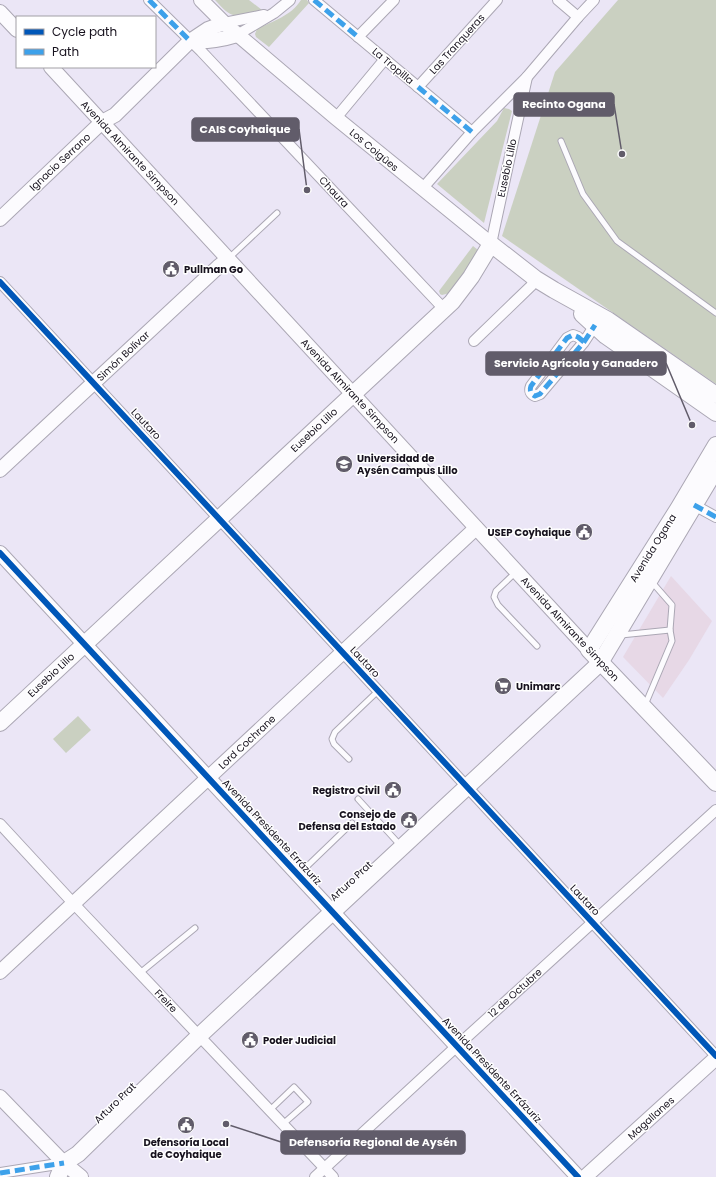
<svg xmlns="http://www.w3.org/2000/svg" width="716" height="1177" font-family="Poppins,sans-serif">
<style>
.commercial{fill:#e7d8e6}
.green{fill:#cad0c1}
.lines{fill:none;stroke-linecap:round;stroke-linejoin:round}
.lane-casing{stroke:#aba7b4;stroke-width:7}
.street-casing{stroke:#aba7b4;stroke-width:12}
.secondary-casing{stroke:#aba7b4;stroke-width:16}
.primary-casing{stroke:#aba7b4;stroke-width:18}
.lane{stroke:#fcfbfe;stroke-width:5}
.street{stroke:#fcfbfe;stroke-width:10}
.secondary{stroke:#fcfbfe;stroke-width:14}
.primary{stroke:#fcfbfe;stroke-width:16}
.quiet{stroke:#3da1ea;stroke-width:5;stroke-dasharray:10 5;stroke-linecap:butt}
.cycleway-casing{stroke:#fff;stroke-width:8}
.cycleway{stroke:#0057b8;stroke-width:6}
.labels{text-anchor:middle;dominant-baseline:central;stroke-width:3;stroke-linejoin:round;paint-order:stroke}
.street-label{font-size:10px;fill:#17121e;stroke:#fff}
.poi-label{font-size:10px;font-weight:bold;fill:#17121e;stroke:#fff;text-anchor:start}
.leader{fill:none;stroke:#615c6a;stroke-width:1.5}
.callout-dot{fill:#615c6a;stroke:#fff;stroke-width:1.5}
.callout{fill:#615c6a;stroke:#615c6a;stroke-width:1.5}
.callout-label{font-size:11px;text-anchor:middle;font-weight:bold;fill:#fff}
</style>
<rect width="100%" height="100%" fill="#ebe6f6"/>
<path class="commercial" d="M671,576l41,45 -23,39 -26,38 -40,-41z"/>
<g class="green">
<path d="M215,0h34l13,10c-9,2 -20,7 -29,5 -7,-2 -13,-10 -18,-15z"/>
<path d="M301,0h6l2,3 -40,44 -13,-10 -1,-3 2,-5c16,-8 34,-13 44,-29z"/>
<path d="M618,0h98v384l-214,-148 53,-164z"/>
<path d="M504,108l5,1 3,2 -28,112 -47,-39 60,-63z"/>
<path d="M473,246l5,4 -7,17 -21,26 -8,2 -2,-1 -1,-3z"/>
<path d="M78,716l13,14 -25,23 -13,-14z"/>
</g>
<g class="lines">
<defs>
<g id="lane">
<path d="M561,141l22,53 34,47 99,72"/>
<path d="M229,258l48,-45"/>
<path d="M516,572l-20,19 -2,6 4,8 39,41"/>
<path d="M651,581l21,24 -2,25"/>
<path d="M621,635l49,-5 2,11 -27,64"/>
<path d="M349,759l-15,-15 -2,-5 3,-7 43,-41"/>
<path d="M358,799l42,46"/>
<path d="M299,874l53,-51"/>
<path d="M140,973l55,-45"/>
<path d="M270,1110l24,-23 14,15 -25,22"/>
</g>
<g id="street">
<path d="M149,0l52,51 243,258"/>
<path d="M314,0l158,132"/>
<path d="M558,0l20,17"/>
<path d="M224,23l40,-8"/>
<path d="M237,35l37,-22 16,-13"/>
<path d="M358,37l36,-37"/>
<path d="M418,87l79,-87"/>
<path d="M336,118l49,-59"/>
<path d="M422,189l50,-57 55,-55 51,-60 16,-17"/>
<path d="M491,244l36,-167"/>
<path d="M0,282l716,774"/>
<path d="M474,341l57,-55 5,-7"/>
<path d="M584,342l-6,-5 -5,-2 -6,3 -36,48c-2,5 0,8 4,10l5,-2 44,-52 11,-17"/>
<path d="M694,505l22,12"/>
<path d="M0,824l74,80 259,273"/>
<path d="M0,1173l64,-10"/>
<path d="M315,1177l142,-131 259,-236"/>
</g>
<g id="secondary">
<path d="M201,0l23,23 112,95 155,126"/>
<path d="M0,12l17,18"/>
<path d="M190,41c17,1 31,-1 47,-6"/>
<path d="M51,67l538,583"/>
<path d="M0,219l102,-97 13,-7 75,-74 18,-12 16,-6"/>
<path d="M0,470l218,-203 10,-8"/>
<path d="M0,553l578,624"/>
<path d="M0,972l476,-444"/>
<path d="M0,1097l64,66 17,14"/>
<path d="M585,1177l131,-119"/>
</g>
<g id="primary">
<path d="M582,314l24,22 110,77"/>
<path d="M716,445l-38,64 -89,141 127,133"/>
<path d="M0,723l452,-421 19,-25 20,-33 45,35 18,11 54,30 108,75"/>
<path d="M58,1177l6,-14 14,-9 121,-118 401,-373 116,-194"/>
</g>
</defs>
<use href="#lane" class="lane-casing"/>
<use href="#street" class="street-casing"/>
<use href="#secondary" class="secondary-casing"/>
<use href="#primary" class="primary-casing"/>
<use href="#lane" class="lane"/>
<use href="#street" class="street"/>
<use href="#secondary" class="secondary"/>
<use href="#primary" class="primary"/>
<g class="quiet">
<path d="M149,0l41,41"/>
<path d="M314,0l44,37"/>
<path d="M418,87l54,45"/>
<path d="M584,342l-6,-5 -5,-2 -6,3 -36,48c-2,5 0,8 4,10l5,-2 44,-52 11,-17"/>
<path d="M694,505l22,12"/>
<path d="M0,1173l64,-10"/>
</g>
<defs>
<g id="cycleway">
<path d="M0,282l716,774"/>
<path d="M0,553l578,624"/>
</g>
</defs>
<use href="#cycleway" class="cycleway-casing"/>
<use href="#cycleway" class="cycleway"/>
</g>
<defs>
<symbol id="civic-disc" viewBox="-11 -11 22 22"><circle r="9.5" fill="#615c6a" stroke="#fff"/><path d="M-.6-6.5H3V-4.5H.6V-3L4-1V1h2V6H-6V1h2V-1L-.6-3ZM-1.2 2.5V6h2.4V2.5Z" fill="#fff"/></symbol>
<symbol id="university-disc" viewBox="-11 -11 22 22"><circle r="9.5" fill="#615c6a" stroke="#fff"/><path d="M0-5L7-2L0 1L-7-2ZM-4 1L0 2.5L4 1V4Q0 6-4 4Z" fill="#fff"/></symbol>
<symbol id="supermarket-disc" viewBox="-11 -11 22 22"><circle r="9.5" fill="#615c6a" stroke="#fff"/><path d="M-6-5.5h2.5l.6 2H6L4.5 2H-2.5L-4.4-4H-6ZM-1.5 3.2a1.3 1.3 0 1 0 .1 0ZM3 3.2a1.3 1.3 0 1 0 .1 0Z" fill="#fff"/></symbol>
</defs>
<g fill-rule="evenodd">
<use href="#civic-disc" x="161" y="259" width="20" height="20"/>
<use href="#university-disc" x="334" y="454" width="20" height="20"/>
<use href="#civic-disc" x="574" y="522" width="20" height="20"/>
<use href="#supermarket-disc" x="493" y="676" width="20" height="20"/>
<use href="#civic-disc" x="383" y="780" width="20" height="20"/>
<use href="#civic-disc" x="399" y="810" width="20" height="20"/>
<use href="#civic-disc" x="240" y="1030" width="20" height="20"/>
<use href="#civic-disc" x="176" y="1115" width="20" height="20"/>
</g>
<g class="labels">
<g class="street-label">
<text transform="translate(457 44) rotate(-48)">Las Tranqueras</text>
<text transform="translate(393 66) rotate(40)">La Tropilla</text>
<text transform="translate(374 150) rotate(40)">Los Coigües</text>
<text transform="translate(130 153) rotate(47)">Avenida Almirante Simpson</text>
<text transform="translate(60 162) rotate(-43)">Ignacio Serrano</text>
<text transform="translate(507 168) rotate(-78)">Eusebio Lillo</text>
<text transform="translate(334 192) rotate(47)">Chaura</text>
<text transform="translate(123 356) rotate(-43)">Simón Bolívar</text>
<text transform="translate(350 391) rotate(47)">Avenida Almirante Simpson</text>
<text transform="translate(146 424) rotate(47)">Lautaro</text>
<text transform="translate(314 430) rotate(-43)">Eusebio Lillo</text>
<text transform="translate(653 548) rotate(-58)">Avenida Ogana</text>
<text transform="translate(570 629) rotate(47)">Avenida Almirante Simpson</text>
<text transform="translate(365 662) rotate(47)">Lautaro</text>
<text transform="translate(51 675) rotate(-43)">Eusebio Lillo</text>
<text transform="translate(247 742) rotate(-43)">Lord Cochrane</text>
<text transform="translate(272 832) rotate(47)">Avenida Presidente Errázuriz</text>
<text transform="translate(351 881) rotate(-43)">Arturo Prat</text>
<text transform="translate(585 900) rotate(47)">Lautaro</text>
<text transform="translate(515 993) rotate(-42)">12 de Octubre</text>
<text transform="translate(166 1001) rotate(47)">Freire</text>
<text transform="translate(492 1070) rotate(47)">Avenida Presidente Errázuriz</text>
<text transform="translate(115 1103) rotate(-44)">Arturo Prat</text>
<text transform="translate(651 1118) rotate(-42)">Magallanes</text>
</g>
<g class="poi-label">
<text x="184" y="269">Pullman Go</text>
<text x="357" y="458">Universidad de<tspan x="357" dy="12">Aysén Campus Lillo</tspan></text>
<text x="571" y="532" text-anchor="end">USEP Coyhaique</text>
<text x="516" y="686">Unimarc</text>
<text x="380" y="790" text-anchor="end">Registro Civil</text>
<text x="396" y="814" text-anchor="end">Consejo de<tspan x="396" dy="12">Defensa del Estado</tspan></text>
<text x="263" y="1040">Poder Judicial</text>
<text x="186" y="1142" text-anchor="middle">Defensoría Local<tspan x="186" dy="12">de Coyhaique</tspan></text>
</g>
</g>
<path class="leader" d="M622 154L614 104M307 190L299 129M692 425L666 363M226 1124L281 1142"/>
<g class="callout-dot">
<circle cx="622" cy="154" r="4"/>
<circle cx="307" cy="190" r="4"/>
<circle cx="692" cy="425" r="4"/>
<circle cx="226" cy="1124" r="4"/>
</g>
<g class="callout">
<rect x="514" y="93" width="100" height="23" rx="4"/>
<rect x="192" y="118" width="107" height="23" rx="4"/>
<rect x="486" y="352" width="180" height="23" rx="4"/>
<rect x="281" y="1131" width="184" height="23" rx="4"/>
</g>
<g class="callout-label">
<text x="564" y="108">Recinto Ogana</text>
<text x="245" y="133">CAIS Coyhaique</text>
<text x="576" y="367">Servicio Agrícola y Ganadero</text>
<text x="373" y="1146">Defensoría Regional de Aysén</text>
</g>
<rect x="16" y="16" width="140" height="52" fill="#ffffff" stroke="#a2a0a5"/>
<rect x="24" y="29" width="20" height="6" fill="#0057b8" stroke="#a2a0a5"/>
<text x="52" y="36" font-size="12" fill="#17121e">Cycle path</text>
<rect x="24" y="49" width="20" height="6" fill="#3da1ea" stroke="#a2a0a5"/>
<text x="52" y="56" font-size="12" fill="#17121e">Path</text>
</svg>
